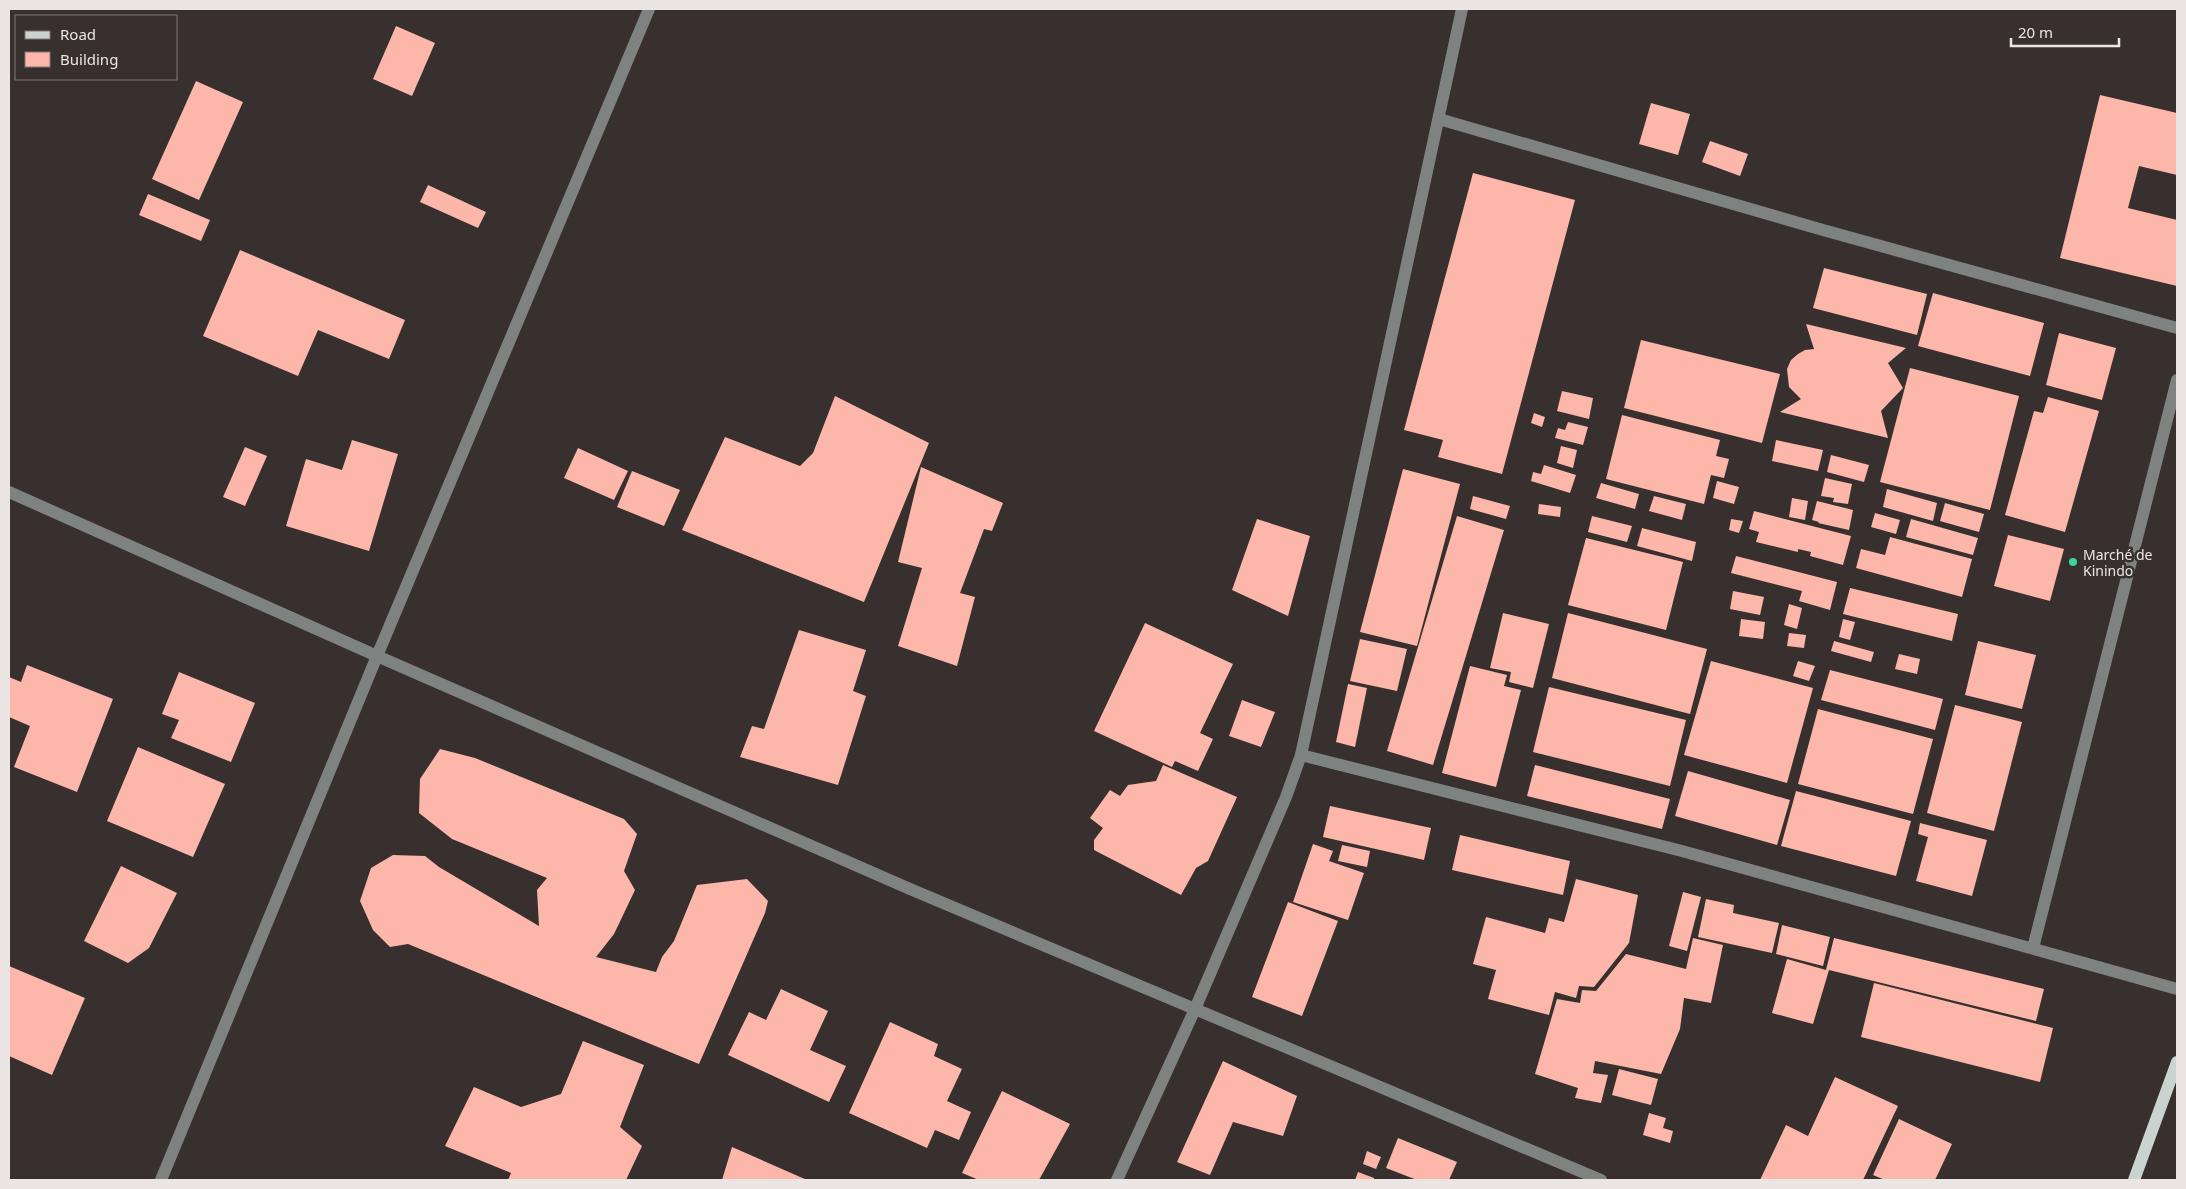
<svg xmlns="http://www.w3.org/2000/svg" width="2186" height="1189" font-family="'Noto Sans',sans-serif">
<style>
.building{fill:#fcb6aa}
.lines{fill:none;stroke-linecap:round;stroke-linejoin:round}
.minor{stroke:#7e8280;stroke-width:12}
.major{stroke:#cad3cf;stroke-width:12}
.poi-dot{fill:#3dd4a3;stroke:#38302e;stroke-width:2}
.labels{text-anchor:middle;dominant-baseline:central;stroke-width:5;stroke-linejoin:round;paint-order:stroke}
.poi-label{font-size:14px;fill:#ebe5e4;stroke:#38302e;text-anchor:start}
</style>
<rect width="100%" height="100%" fill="#38302e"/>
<g class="building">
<path d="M396,26l39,17 -23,53 -39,-17z"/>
<path d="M196,81l47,21 -44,98 -47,-21z"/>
<path d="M2100,95l77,18v62l-38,-9 -11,42 49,12v66l-117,-28z"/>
<path d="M1651,103l39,11 -12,41 -39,-11z"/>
<path d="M1710,141l38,13 -8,22 -38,-14z"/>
<path d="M1473,173l102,27 -73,274 -64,-17 5,-17 -39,-10z"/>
<path d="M428,185l58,27 -8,16 -58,-26z"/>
<path d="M148,194l62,26 -9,21 -62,-26z"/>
<path d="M240,250l165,70 -16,39 -71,-29 -20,46 -95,-40z"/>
<path d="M1824,268l103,26 -10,41 -104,-27z"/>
<path d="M1933,293l111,30 -14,53 -112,-30z"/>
<path d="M1806,324l100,24 -18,15 15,25 -22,23 7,27 -108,-26 21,-13 -12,-12 -2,-18 4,-9 7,-6 7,-4 9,-1z"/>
<path d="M2059,333l57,15 -14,52 -56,-15z"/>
<path d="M1641,340l139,34 -18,69 -138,-35z"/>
<path d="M1910,368l109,28 -29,114 -110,-28z"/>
<path d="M1562,391l31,7 -4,21 -32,-8z"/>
<path d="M835,396l94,47 -65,159 -182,-72 43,-93 75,29 13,-13z"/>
<path d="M2048,397l51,14 -34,121 -60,-17 29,-104 9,2z"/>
<path d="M1534,413l11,4 -3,10 -11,-4z"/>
<path d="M1622,415l98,25 -4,16 13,3 -5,19 -13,-3 -7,29 -98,-25z"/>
<path d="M1568,422l20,5 -5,18 -28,-7 3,-10 7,2z"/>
<path d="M352,440l46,14 -29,97 -83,-25 20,-67 36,11z"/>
<path d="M1776,440l47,10 -5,21 -46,-10z"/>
<path d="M1561,446l16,4 -4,18 -16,-5z"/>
<path d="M245,447l22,9 -22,50 -22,-9z"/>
<path d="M578,448l50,23 -14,29 -50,-22z"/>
<path d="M1831,455l38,10 -5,17 -37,-10z"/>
<path d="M1544,465l32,10 -6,18 -39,-12 2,-9 8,2z"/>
<path d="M921,467l82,36 -11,28 -8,-2 -24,64 15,4 -18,69 -59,-20 24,-78 -24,-6z"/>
<path d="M1403,469l57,15 -43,162 -57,-14z"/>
<path d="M632,471l48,19 -16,36 -47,-19z"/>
<path d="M1825,478l27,6 -4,20 -15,-2 1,-4 -13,-2z"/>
<path d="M1717,481l22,6 -5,17 -21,-6z"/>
<path d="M1601,483l38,11 -4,15 -39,-11z"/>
<path d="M1887,489l50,14 -4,18 -50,-14z"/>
<path d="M1473,496l37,10 -4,13 -36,-10z"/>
<path d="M1654,496l32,8 -4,16 -33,-9z"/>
<path d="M1792,498l16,3 -3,19 -16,-3z"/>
<path d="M1817,501l36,9 -4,20 -31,-7 1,-1 -7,-2z"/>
<path d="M1945,503l39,11 -5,18 -39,-11z"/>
<path d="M1539,504l22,3 -1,10 -22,-3z"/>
<path d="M1754,511l97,25 -8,29 -33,-9 1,-4 -13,-3v3l-42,-10 3,-10 -10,-3z"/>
<path d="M1875,513l25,7 -4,14 -25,-7z"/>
<path d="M1457,516l47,14 -71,235 -46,-14z"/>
<path d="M1592,516l40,10 -5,16 -39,-10z"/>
<path d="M1257,519l53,17 -22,80 -56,-26z"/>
<path d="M1731,519l12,2 -4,12 -10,-3z"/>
<path d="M1911,519l67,19 -5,17 -67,-18z"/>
<path d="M1642,528l54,14 -4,19 -55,-15z"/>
<path d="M2008,535l56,14 -14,52 -56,-15z"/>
<path d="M1890,537l82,22 -10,38 -106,-29 5,-19 24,6z"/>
<path d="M1586,538l97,24 -17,68 -98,-25z"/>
<path d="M1736,556l101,26 -7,28 -31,-9 3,-10 -71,-18z"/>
<path d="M1850,588l108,26 -6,27 -109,-27z"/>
<path d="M1733,591l31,6 -4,18 -30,-6z"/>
<path d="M1789,604l13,4 -5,21 -13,-4z"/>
<path d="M1503,613l46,11 -16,64 -24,-6 2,-10 -21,-4z"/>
<path d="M1568,613l139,36 -17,65 -138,-36z"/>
<path d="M1741,619l24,3 -2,17 -24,-3z"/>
<path d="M1843,619l12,3 -5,18 -11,-3z"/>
<path d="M1145,623l88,41 -33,69 13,6 -15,32 -23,-10 -3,6 -78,-36z"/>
<path d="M799,630l67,20 -13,41 13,5 -28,89 -98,-28 12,-31 12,3z"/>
<path d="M1789,633l17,2 -2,13 -17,-2z"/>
<path d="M1360,639l47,10 -10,42 -47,-10z"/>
<path d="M1834,641l40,11 -3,10 -40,-11z"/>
<path d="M1978,641l58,14 -14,54 -57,-14z"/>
<path d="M1899,654l21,5 -3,15 -22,-5z"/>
<path d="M1711,661l102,27 -26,95 -103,-28z"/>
<path d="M1798,661l17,5 -6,15 -16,-5z"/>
<path d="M27,665l86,34 -36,93 -63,-25 16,-41 -21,-9v-40l12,5z"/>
<path d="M1470,666l37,9 -3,11 17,4 -25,97 -54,-14z"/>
<path d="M1830,670l113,29 -8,31 -114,-30z"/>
<path d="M179,672l76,31 -24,59 -60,-24 8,-18 -17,-6z"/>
<path d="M1348,684l19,4 -12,59 -19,-5z"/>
<path d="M1549,687l137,33 -16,66 -137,-34z"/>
<path d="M1242,700l33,12 -14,35 -32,-11z"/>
<path d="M1955,705l67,17 -28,109 -67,-18z"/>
<path d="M1818,709l115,30 -20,75 -115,-30z"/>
<path d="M138,747l87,37 -32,73 -86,-36z"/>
<path d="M440,749l35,9 149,61 13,15 -13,37 11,19 -21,44 -18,23 60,15 6,-15 12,-16 23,-56 50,-6 21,22 -3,12 -66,151 -291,-120 -18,3 -17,-17 -13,-29 11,-33 22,-13 32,1 14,11 100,59 -2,-36 10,-12 -95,-39 -33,-26 1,-34z"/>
<path d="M1163,765l74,32 -29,64 -12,7 -15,27 -87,-45v-10l9,-12 -13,-10 20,-28 10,6 8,-11 28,-4z"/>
<path d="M1535,765l135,34 -8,30 -135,-33z"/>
<path d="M1688,771l102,29 -13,45 -102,-29z"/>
<path d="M1796,791l115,30 -15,55 -115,-30z"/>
<path d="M1330,806l101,22 -7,32 -101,-23z"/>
<path d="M1920,823l67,17 -15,56 -56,-15 12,-44 -10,-3z"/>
<path d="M1460,835l110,26 -7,34 -111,-25z"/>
<path d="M1313,844l20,7 -4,10 35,12 -16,47 -55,-18z"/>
<path d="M1342,845l28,6 -3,16 -29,-6z"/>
<path d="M121,866l56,27 -28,55 -21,15 -44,-22z"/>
<path d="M1576,879l62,16 -9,48 -35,44 -15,-1 -3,12 -21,-6 -6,23 -61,-16 8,-29 -23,-6 13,-47 59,16 4,-15 15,4z"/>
<path d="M1683,892l18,5 -14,54 -18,-5z"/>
<path d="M1706,899l28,6 -1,8 46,10 -7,30 -74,-16z"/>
<path d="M1288,902l50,19 -36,95 -50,-19z"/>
<path d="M1782,925l48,12 -7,29 -47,-12z"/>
<path d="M1693,938l30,7 -12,58 -27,-5 -4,31 -19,45 -66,-13 -2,12 15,2 -7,28 -26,-5 3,-10 -43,-14 22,-75 23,4 2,-13 14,1 30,-37 60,15z"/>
<path d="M1834,938l210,51 -8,32 -207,-51 -16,54 -41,-11 15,-54 39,11z"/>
<path d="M9,966l76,32 -33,77 -43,-19z"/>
<path d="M1874,983l179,45 -13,54 -179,-45z"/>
<path d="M781,989l47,22 -18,39 36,16 -17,36 -101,-47 21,-43 17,8z"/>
<path d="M890,1022l48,22 -4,12 28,13 -15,32 24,11 -12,28 -24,-10 -8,18 -78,-35z"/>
<path d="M583,1041l61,24 -24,62 22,19 -16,34h-118l3,-7 -66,-27 29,-59 47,20 40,-13z"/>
<path d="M1223,1061l74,35 -14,40 -50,-14 -23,53 -33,-13z"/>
<path d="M1619,1069l39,10 -7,26 -39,-10z"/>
<path d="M1835,1077l63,29 -35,74h-103l26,-55 22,11z"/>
<path d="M1002,1091l68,33 -31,56h-60l-17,-7z"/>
<path d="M1649,1113l17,5 -3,10 10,3 -3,12 -27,-8z"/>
<path d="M1899,1119l53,25 -17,36h-50l-12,-5z"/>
<path d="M1398,1138l59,24 -8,18h-32l-31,-12z"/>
<path d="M732,1147l75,33h-85z"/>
<path d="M1367,1151l14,6 -5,12 -13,-5z"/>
<path d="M1358,1172l16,6v2h-19z"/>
</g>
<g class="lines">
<g class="minor">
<path d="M1439,119l384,111 354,98"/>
<path d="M9,492l368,164 533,233 691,291"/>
<path d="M1301,755l381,96 495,138"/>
<path d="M2033,948l144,-568"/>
<path d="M161,1180l216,-524 272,-647"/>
<path d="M1117,1180l78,-171 91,-212 15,-42 161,-746"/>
</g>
<path class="major" d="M2134,1180l43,-118"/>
</g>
<circle class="poi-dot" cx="2073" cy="562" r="5"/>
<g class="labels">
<g class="poi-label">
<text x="2083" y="554">Marché de<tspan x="2083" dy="16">Kinindo</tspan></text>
</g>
</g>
<rect width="2186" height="1189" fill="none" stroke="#ebe5e4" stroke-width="20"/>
<rect x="15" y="15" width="162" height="65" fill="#38302e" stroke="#807877"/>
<rect x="25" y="31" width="25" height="8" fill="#cad3cf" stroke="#807877"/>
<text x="60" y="40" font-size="15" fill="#ebe5e4">Road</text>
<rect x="25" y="52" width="25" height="15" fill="#fcb6aa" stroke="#807877"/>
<text x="60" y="65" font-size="15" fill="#ebe5e4">Building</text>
<path d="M2011 38v8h108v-8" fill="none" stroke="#ebe5e4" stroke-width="2.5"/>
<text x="2018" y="38" font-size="15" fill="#ebe5e4" stroke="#38302e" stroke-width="4" paint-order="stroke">20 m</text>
</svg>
